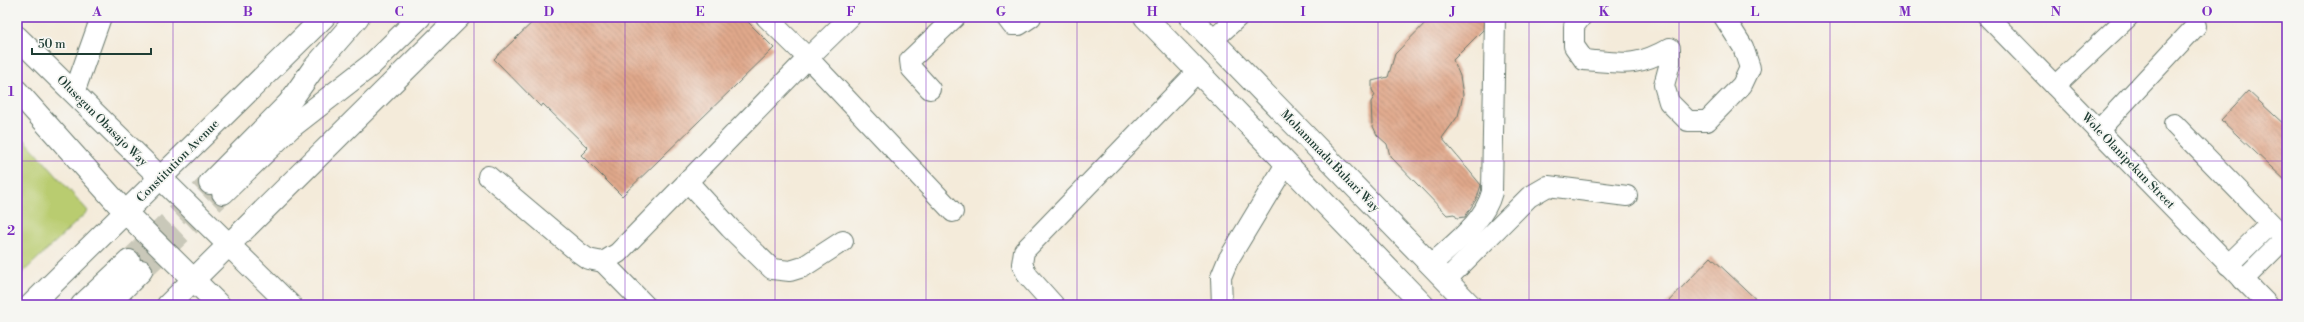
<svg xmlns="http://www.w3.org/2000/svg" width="2304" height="322" font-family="'Libre Bodoni',serif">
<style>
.grass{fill:#b9cc6f;stroke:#6c8452}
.building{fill:url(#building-back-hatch)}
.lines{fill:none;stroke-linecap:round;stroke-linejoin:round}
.major-tunnel{stroke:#c9c8b9;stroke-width:22;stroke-dasharray:22 11;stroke-linecap:butt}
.minor-casing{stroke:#6a7a6e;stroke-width:22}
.major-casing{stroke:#6a7a6e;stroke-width:24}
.minor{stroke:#fff;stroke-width:20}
.major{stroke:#fff;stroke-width:22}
.grid{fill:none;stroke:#7b2cbf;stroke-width:1;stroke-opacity:0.55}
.labels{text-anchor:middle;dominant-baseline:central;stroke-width:3.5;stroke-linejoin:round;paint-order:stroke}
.street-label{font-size:12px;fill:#1f3d34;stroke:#f6f6f2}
.neatline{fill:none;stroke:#7b2cbf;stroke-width:1.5}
.grid-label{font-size:13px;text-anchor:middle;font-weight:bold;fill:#7b2cbf}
</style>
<defs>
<pattern id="building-back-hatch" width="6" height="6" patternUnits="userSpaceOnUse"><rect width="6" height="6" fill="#e0a88b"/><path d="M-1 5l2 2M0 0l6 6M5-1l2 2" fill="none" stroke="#b58a72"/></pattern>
</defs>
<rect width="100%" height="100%" fill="#f6f6f2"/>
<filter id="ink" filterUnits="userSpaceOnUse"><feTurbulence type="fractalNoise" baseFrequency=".025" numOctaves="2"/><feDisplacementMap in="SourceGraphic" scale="8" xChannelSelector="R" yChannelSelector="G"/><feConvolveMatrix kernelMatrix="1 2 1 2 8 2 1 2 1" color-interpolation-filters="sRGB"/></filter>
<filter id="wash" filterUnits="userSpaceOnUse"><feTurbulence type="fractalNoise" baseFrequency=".012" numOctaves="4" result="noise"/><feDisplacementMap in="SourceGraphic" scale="16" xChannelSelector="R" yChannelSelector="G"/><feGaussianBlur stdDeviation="0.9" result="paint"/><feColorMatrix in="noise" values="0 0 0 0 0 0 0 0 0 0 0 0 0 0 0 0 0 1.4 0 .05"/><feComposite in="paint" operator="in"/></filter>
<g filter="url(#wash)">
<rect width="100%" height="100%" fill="#f4ebda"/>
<path class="grass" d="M17,131l71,80 -71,67z"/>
<g id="blocks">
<g class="building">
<path d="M538,17h205l31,31 -152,148 -41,-41 7,-7 -45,-44 -2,3 -47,-48z"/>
<path d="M1431,17h53l-1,13 -30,30 7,16 3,19 -5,21 -16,22 39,47 -4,13 -12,19 -8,1 -3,-4 -7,1 -57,-59 -3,-12 -10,-9 -5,-11 -1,-22 4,-7 -3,-5v-9l16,-4 7,-23z"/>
<path d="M2248,91l39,36v55l-66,-62z"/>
<path d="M1711,257l51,48h-97z"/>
</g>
</g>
</g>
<g filter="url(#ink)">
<use href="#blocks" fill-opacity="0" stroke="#6a7a6e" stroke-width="1"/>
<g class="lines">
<g class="major-tunnel">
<path d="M129,261l81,-78"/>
<path d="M141,271l82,-78"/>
</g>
<defs>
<g id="minor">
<path d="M766,17l42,41 42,-41"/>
<path d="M1006,17l6,8h7l12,-8"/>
<path d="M1581,17l-7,9v20l10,14c38,3 51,8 86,-12v15l-6,22 5,17 19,19h19l35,-36 8,-17 -7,-21 -19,-30"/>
<path d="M1988,17l280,288"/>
<path d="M1213,40l25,-23"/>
<path d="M2055,86l73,-69"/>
<path d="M930,89l-19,-21 -1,-8 45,-43"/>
<path d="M74,93l27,-76"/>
<path d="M2174,124l113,116"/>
<path d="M2098,131l98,-105"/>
<path d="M488,176l90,76 10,7 15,3 15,-9 190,-195 145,154"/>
<path d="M687,181l43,47 42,41 18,2 13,-4 40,-26"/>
<path d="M603,262l42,43"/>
<path d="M1431,265c22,-21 53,-42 61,-73l3,-175"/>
<path d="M2228,265l42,-41"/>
<path d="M1446,280l83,-83 19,-11 79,10"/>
<path d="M2243,280l42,-42"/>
<path d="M1054,305l-26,-29 -6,-12 2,-13 174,-180"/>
<path d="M1222,305l-1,-28 7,-17 58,-96"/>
</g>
<g id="major">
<path d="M1145,17l278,288"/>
<path d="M1190,17l280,288"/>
<path d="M17,37l273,268"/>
<path d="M17,91l109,122 93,92"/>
<path d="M210,183l79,-80 24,-34 45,-52"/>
<path d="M223,193l67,-65 81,-63 49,-48"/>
<path d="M31,305l293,-288"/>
<path d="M82,305l47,-44"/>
<path d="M107,305l34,-34"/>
<path d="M168,305l291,-288"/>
</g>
</defs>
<use href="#minor" class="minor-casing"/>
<use href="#major" class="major-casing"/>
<use href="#minor" class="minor"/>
<use href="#major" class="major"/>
</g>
</g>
<path class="grid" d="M173,17v288M323,17v288M474,17v288M625,17v288M775,17v288M926,17v288M1077,17v288M1227,17v288M1378,17v288M1529,17v288M1679,17v288M1830,17v288M1981,17v288M2131,17v288M17,161h2270"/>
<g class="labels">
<g class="street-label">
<text transform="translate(102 121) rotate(45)">Olusegun Obasajo Way</text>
<text transform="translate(178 161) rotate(-45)">Constitution Avenue</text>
<text transform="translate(1330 161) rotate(46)">Mohammadu Buhari Way</text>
<text transform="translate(2128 161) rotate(46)">Wole Olanipekun Street</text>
</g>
</g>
<rect width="2304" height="322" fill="none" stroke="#f6f6f2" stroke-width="44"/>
<path d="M32 48v6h119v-6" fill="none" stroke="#1f3d34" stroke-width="2"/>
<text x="38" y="48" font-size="12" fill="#1f3d34" stroke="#f6f6f2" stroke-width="3" paint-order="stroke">50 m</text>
<rect x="22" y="22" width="2260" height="278" class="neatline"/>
<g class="grid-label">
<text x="97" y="16">A</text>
<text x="248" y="16">B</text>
<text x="399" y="16">C</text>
<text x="549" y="16">D</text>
<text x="700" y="16">E</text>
<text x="851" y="16">F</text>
<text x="1001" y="16">G</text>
<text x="1152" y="16">H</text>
<text x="1303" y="16">I</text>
<text x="1453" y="16">J</text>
<text x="1604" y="16">K</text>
<text x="1755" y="16">L</text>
<text x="1905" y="16">M</text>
<text x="2056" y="16">N</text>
<text x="2207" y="16">O</text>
<text x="11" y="96">1</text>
<text x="11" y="235">2</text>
</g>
</svg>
